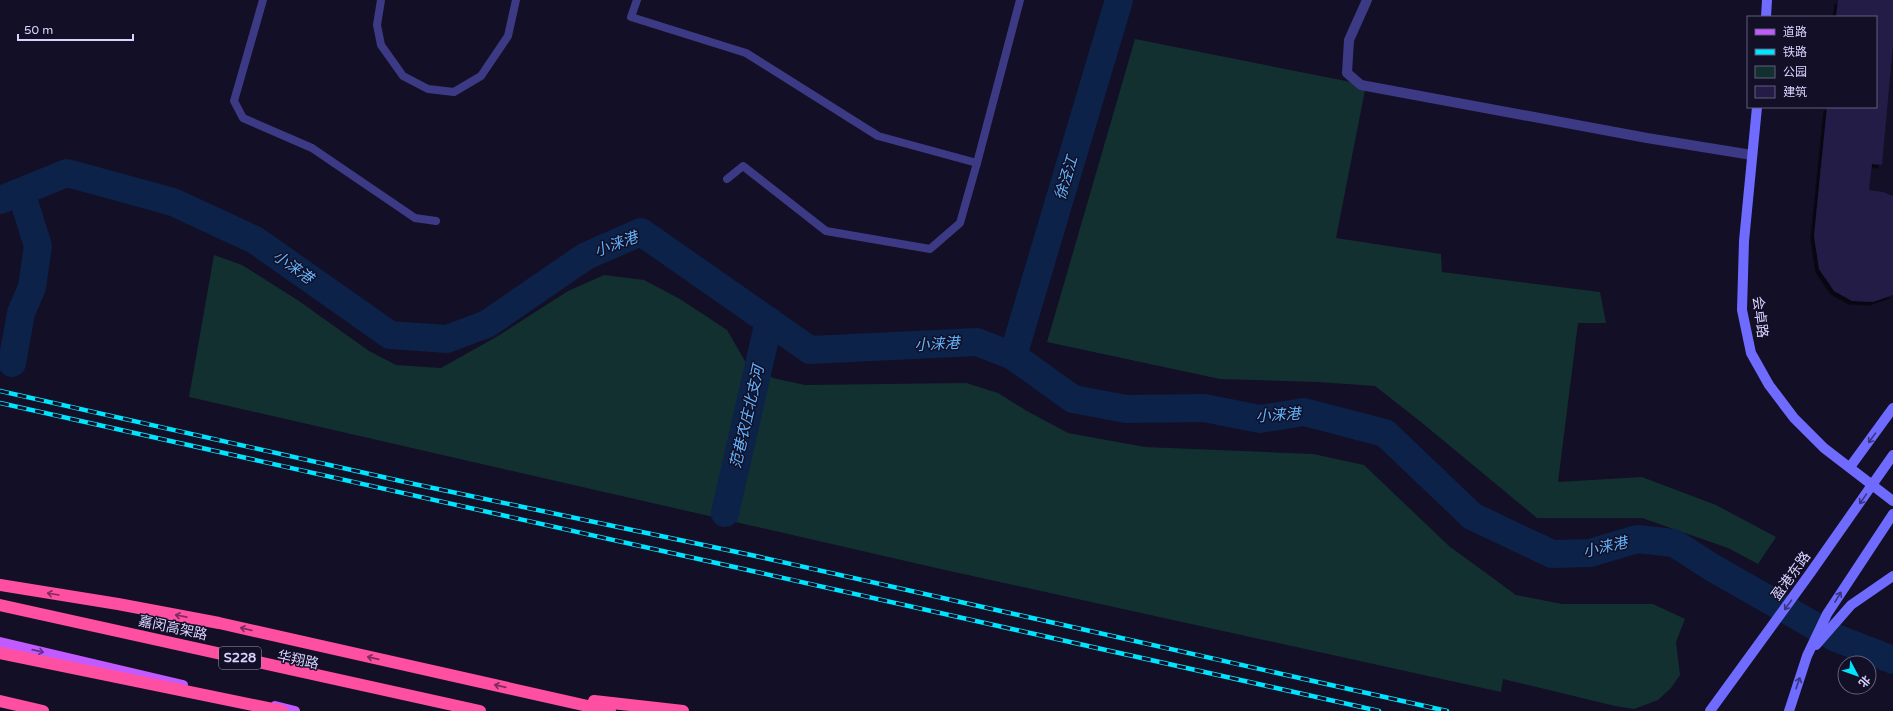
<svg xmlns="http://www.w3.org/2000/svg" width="1893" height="711" font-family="'Varela Round','Noto Sans SC',sans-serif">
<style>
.green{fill:#12302f}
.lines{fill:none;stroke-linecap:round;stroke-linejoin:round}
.river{stroke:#0c2248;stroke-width:28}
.building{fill:#241b47;filter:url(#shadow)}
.lane{stroke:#3d3a85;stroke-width:8}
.street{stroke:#3d3a85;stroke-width:10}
.secondary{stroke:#6f6bff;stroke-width:10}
.primary{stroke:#c25bff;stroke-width:10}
.highway{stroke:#ff4fa3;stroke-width:12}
.rail-casing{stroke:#00e5ff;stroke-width:4.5}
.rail{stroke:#130f26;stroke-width:3;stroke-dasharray:9;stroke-linecap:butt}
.oneway{stroke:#38347d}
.oneway2{stroke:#7d2c5e}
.oneway3{stroke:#623188}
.labels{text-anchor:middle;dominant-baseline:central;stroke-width:3;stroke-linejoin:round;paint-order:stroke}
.shield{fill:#130f26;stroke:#9e99be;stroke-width:1}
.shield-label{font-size:13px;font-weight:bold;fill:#d9d4ff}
.street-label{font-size:14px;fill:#d9d4ff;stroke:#130f26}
.water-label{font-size:15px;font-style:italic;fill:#62b6ff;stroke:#130f26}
</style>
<defs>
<filter id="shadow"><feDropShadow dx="-3.5" dy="3.5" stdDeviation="0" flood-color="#0009"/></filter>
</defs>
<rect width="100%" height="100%" fill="#130f26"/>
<g class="green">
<path d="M1135,39l231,46 -30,153 105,16 1,18 158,20 6,31h-28l-20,159 84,-5 74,28 60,32 -18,27 -30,-16 -86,-30h-105l-116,-96 -46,-36 -57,-4 -98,-3 -173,-37z"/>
<path d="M214,255l28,10 57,36 70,50 27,14 45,3 57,-32 70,-45 36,-16 40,5 36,19 47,31 18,31 28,17 32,7 161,-2 32,10 29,18 41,22 77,14 168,7 51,11 85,81 67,49 46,9h91l32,15 -9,23 4,33 -9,13 -13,12 -24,9 -19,-3 -112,-27 -2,13 -556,-122 -756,-173z"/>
</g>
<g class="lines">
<g class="river">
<path d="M0,200l67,-27 106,29 82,38 135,95 57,4 40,-15 99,-68 55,-24 169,118 167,-8 36,14 60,43 53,10 78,-1 56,11 44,-7 81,21 87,83 80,38 38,-1 47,-14 37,4 39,25 123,70 57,22"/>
<path d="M1013,356l106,-356"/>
<path d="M12,363l9,-50 11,-26 6,-41 -17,-54"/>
<path d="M725,513l44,-192"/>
</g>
</g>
<path class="building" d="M1838,0h55v45l-11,120 -10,-1 -3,26 14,2 10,4v99l-20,7 -21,-1 -18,-10 -15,-22 -5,-33 13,-129h49v-90h-40z"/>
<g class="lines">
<g class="lane">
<path d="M263,0l-29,101 9,17 69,30 103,70 21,3"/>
<path d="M381,0l-4,25 4,20 22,31 25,13 26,3 27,-16 27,-40 8,-36"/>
<path d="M637,0l-6,17 115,36 132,83 99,27 -17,60 -30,26 -104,-18 -83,-65 -16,13"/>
<path d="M977,163l43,-163"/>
</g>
<path class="street" d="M1367,0l-18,40 -2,33 14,12 286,53 105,17"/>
<g class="secondary">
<path d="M1766,17l1,-17"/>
<path d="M1757,107l-13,134 -2,69 9,43 18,32 25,33 30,30 69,53"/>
<path d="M1850,467l43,-59"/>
<path d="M1816,645l35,-40 42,-29"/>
<path d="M1710,711l101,-139 82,-117"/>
<path d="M1789,711l18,-55 20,-42 66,-100"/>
</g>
<g class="primary">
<path d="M0,642l183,43"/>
<path d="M275,706l20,5"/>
</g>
<g class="highway">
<path d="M0,585l118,19 101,19 391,88"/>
<path d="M0,605l480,106"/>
<path d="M0,653l282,58"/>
<path d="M0,701l43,10"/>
<path d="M594,701l89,10"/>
</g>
<defs>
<g id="rail">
<path d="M0,391l414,93 337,71 696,156"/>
<path d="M0,403l1379,308"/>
</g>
</defs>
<use href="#rail" class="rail-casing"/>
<use href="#rail" class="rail"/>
</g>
<defs><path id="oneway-shaft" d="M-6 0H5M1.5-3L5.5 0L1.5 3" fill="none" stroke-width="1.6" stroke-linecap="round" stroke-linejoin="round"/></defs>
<g class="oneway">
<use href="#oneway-shaft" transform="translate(1872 438) rotate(126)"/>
<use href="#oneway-shaft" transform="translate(1863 499) rotate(125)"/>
<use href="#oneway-shaft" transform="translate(1838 597) rotate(-58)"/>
<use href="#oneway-shaft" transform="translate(1788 605) rotate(126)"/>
<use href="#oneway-shaft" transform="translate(1798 683) rotate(-71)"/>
</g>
<g class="oneway2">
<use href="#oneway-shaft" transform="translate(53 594) rotate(-171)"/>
<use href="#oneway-shaft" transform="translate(181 616) rotate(-169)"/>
<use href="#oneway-shaft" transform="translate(246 629) rotate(-167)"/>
<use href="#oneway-shaft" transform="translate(373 658) rotate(-167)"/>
<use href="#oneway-shaft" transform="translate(500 686) rotate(-167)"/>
</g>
<use class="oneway3" href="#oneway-shaft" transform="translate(38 651) rotate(13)"/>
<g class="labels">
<rect class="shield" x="219" y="647" width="42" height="22" rx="3"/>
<g class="shield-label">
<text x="240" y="658">S228</text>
</g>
<g class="street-label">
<text transform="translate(1760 317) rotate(83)">会卓路</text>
<text transform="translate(1791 576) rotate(-54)">盈港东路</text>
<text transform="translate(173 628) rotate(12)">嘉闵高架路</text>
<text transform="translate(298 660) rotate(12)">华翔路</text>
</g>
<g class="water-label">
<text transform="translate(1066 178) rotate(-73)">徐泾江</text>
<text transform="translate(616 244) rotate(-20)">小涞港</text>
<text transform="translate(293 267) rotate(35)">小涞港</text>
<text transform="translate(937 344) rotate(-3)">小涞港</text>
<text transform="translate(1278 415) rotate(-4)">小涞港</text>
<text transform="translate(747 417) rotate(-77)">范巷农庄北支河</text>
<text transform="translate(1605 547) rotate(-13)">小涞港</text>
</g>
</g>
<rect x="1747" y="16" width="130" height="92" fill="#130f26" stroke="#625e7d"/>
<rect x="1755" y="29" width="20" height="6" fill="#c25bff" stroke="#625e7d"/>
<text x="1783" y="36" font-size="12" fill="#d9d4ff">道路</text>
<rect x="1755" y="49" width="20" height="6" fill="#00e5ff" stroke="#625e7d"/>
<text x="1783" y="56" font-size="12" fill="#d9d4ff">铁路</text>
<rect x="1755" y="66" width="20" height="12" fill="#12302f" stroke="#625e7d"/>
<text x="1783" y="76" font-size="12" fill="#d9d4ff">公园</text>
<rect x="1755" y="86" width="20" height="12" fill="#241b47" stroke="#625e7d"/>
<text x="1783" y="96" font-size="12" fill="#d9d4ff">建筑</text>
<g transform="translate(1857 675) rotate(131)"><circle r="19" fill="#130f26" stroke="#625e7d"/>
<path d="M0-3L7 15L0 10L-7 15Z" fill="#00e5ff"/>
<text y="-6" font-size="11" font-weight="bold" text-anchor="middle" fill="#d9d4ff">北</text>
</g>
<path d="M18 34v6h115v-6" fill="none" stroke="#d9d4ff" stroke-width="2"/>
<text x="24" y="34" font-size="12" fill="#d9d4ff" stroke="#130f26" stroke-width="3" paint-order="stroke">50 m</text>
</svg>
